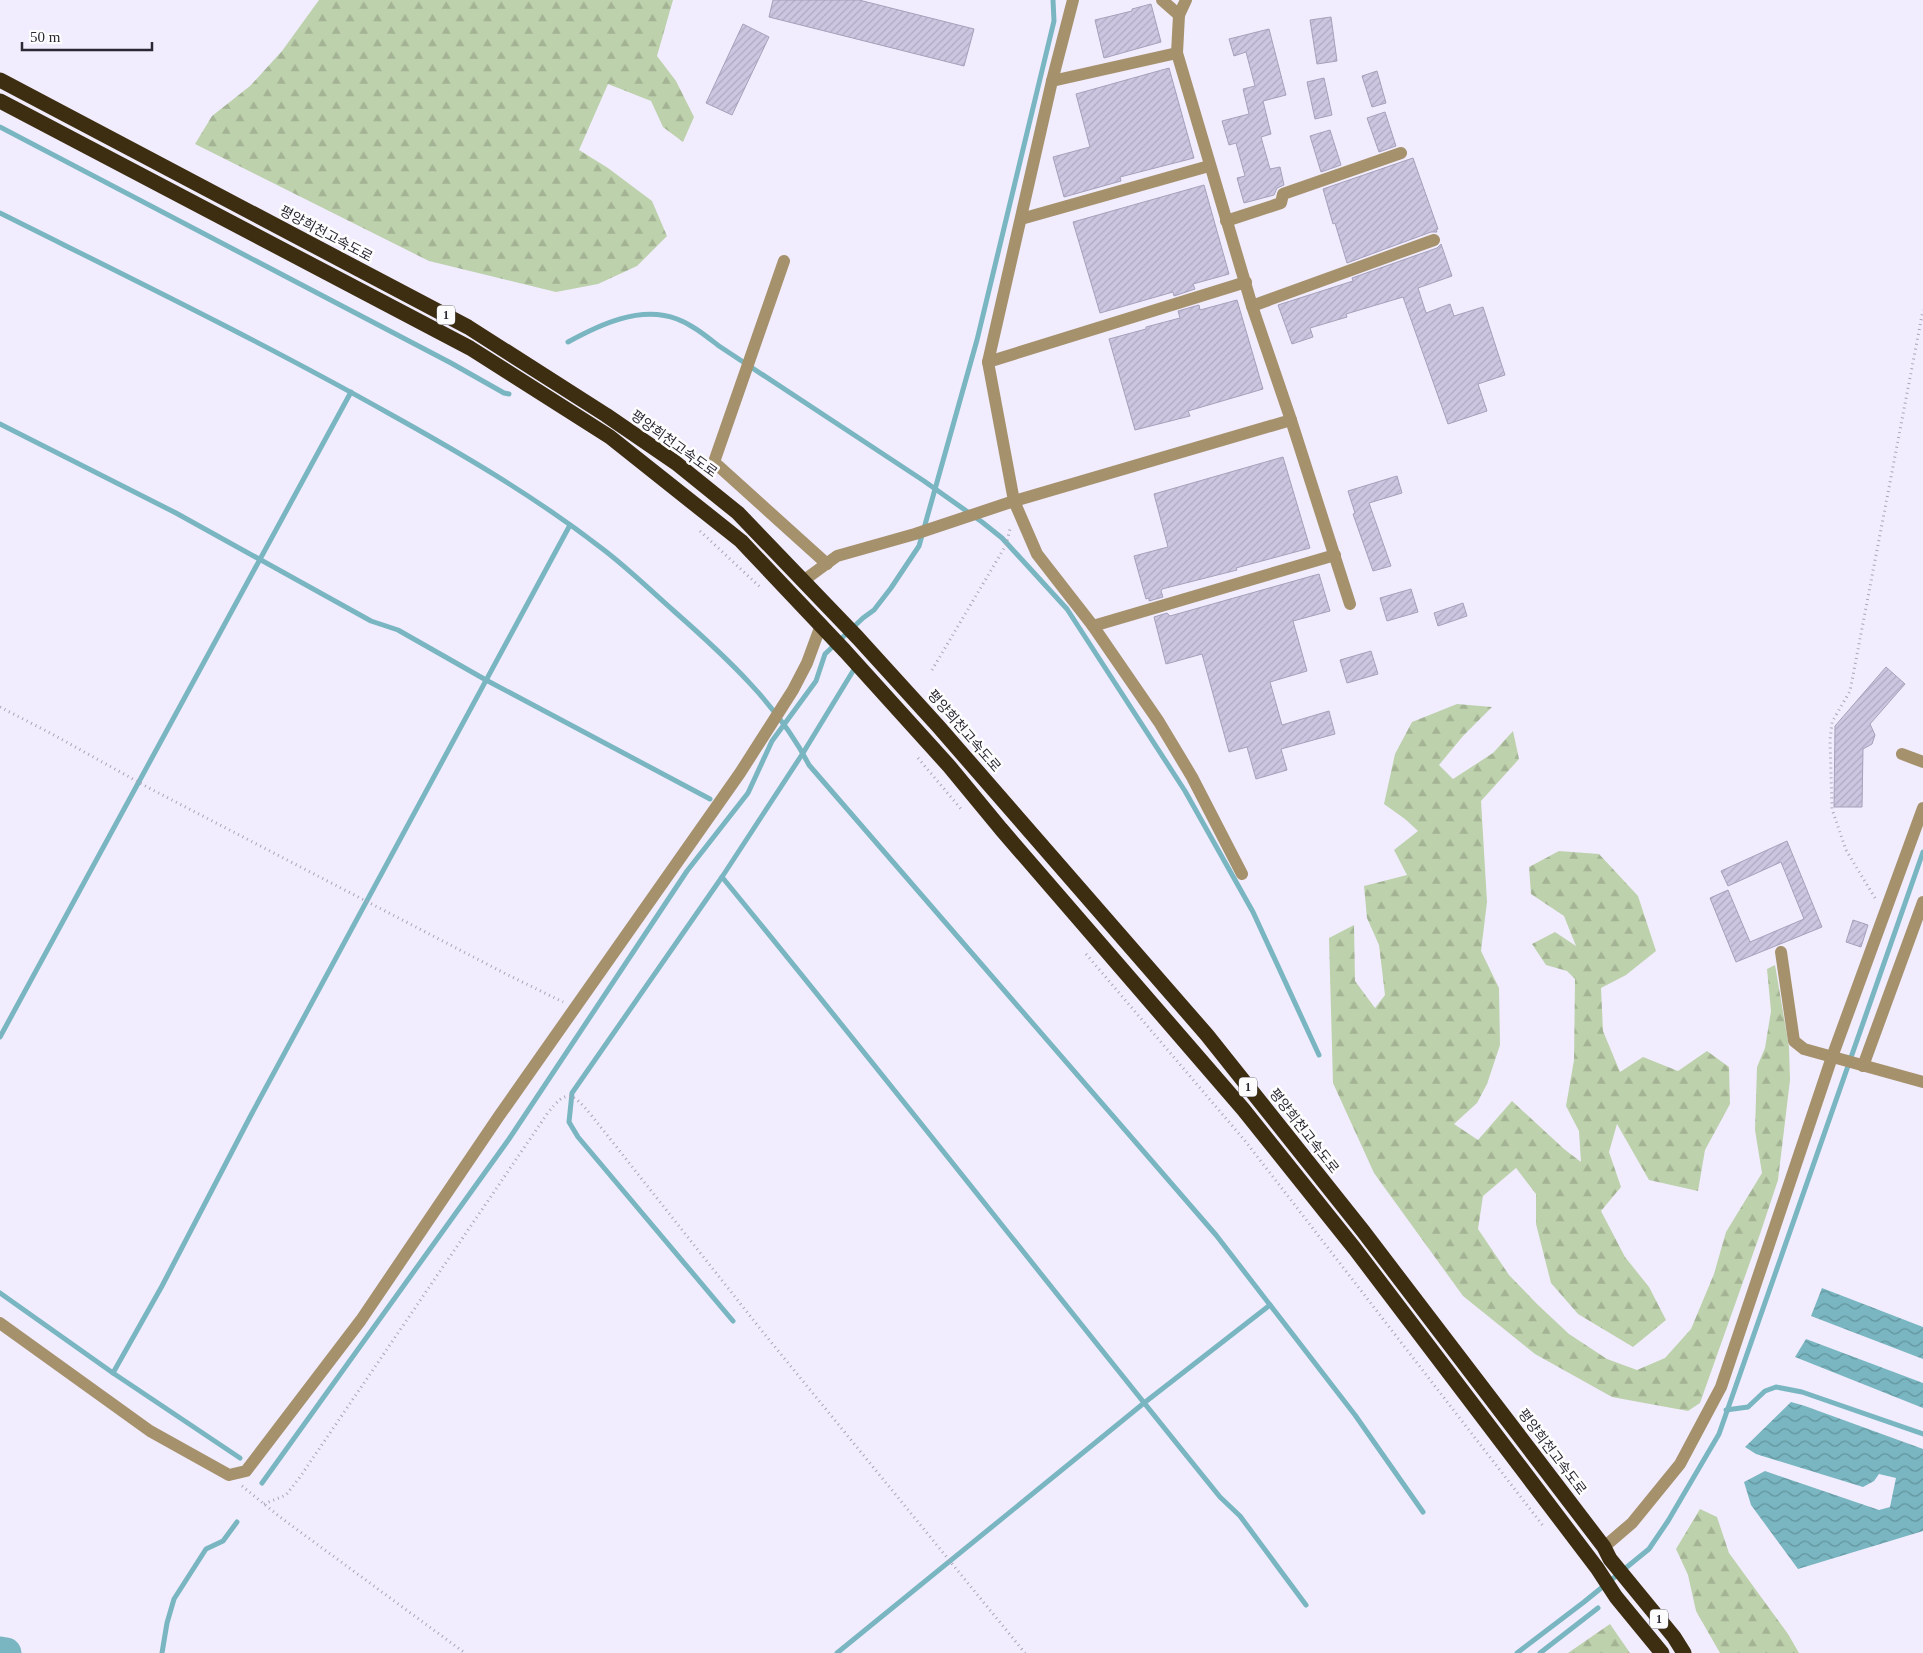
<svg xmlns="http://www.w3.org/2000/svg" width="1923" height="1653" font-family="'Times New Roman','Noto Sans KR',serif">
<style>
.forest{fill:url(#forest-firs)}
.water{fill:url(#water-waves)}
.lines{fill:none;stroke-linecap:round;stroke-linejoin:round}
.stream{stroke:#79b6c1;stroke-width:5}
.river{stroke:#79b6c1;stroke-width:31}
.building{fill:url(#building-hatch);stroke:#a6a0ba}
.path{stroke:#aaa6b5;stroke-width:3;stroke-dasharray:1 4;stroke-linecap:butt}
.minor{stroke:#a6916d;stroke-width:12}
.highway{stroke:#3e2e11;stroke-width:15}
.labels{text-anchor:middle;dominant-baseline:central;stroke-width:5;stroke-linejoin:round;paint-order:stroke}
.shield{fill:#fdfdfd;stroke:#6a6870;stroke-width:1}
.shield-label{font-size:12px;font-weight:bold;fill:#2b2833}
.street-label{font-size:14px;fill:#2b2833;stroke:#fdfdfd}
</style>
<defs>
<pattern id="forest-firs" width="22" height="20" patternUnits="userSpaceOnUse" patternTransform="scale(1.25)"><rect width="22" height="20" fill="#bdd1ac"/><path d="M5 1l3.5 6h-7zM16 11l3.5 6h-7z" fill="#a3b394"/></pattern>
<pattern id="water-waves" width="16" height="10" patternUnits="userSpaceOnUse" patternTransform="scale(1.25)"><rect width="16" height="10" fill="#79b6c1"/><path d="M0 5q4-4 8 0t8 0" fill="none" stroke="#63949d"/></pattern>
<pattern id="building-hatch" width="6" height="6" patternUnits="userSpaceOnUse" patternTransform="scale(1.25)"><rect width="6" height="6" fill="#ccc6e1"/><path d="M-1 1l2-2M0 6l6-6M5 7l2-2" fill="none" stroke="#afaac2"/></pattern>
</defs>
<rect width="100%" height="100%" fill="#f1edfe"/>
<g class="forest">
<path d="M319,0h354l-16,56 19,25 18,36 -11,25 -20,-15 -12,-26 -43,-17 -29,66 29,18 44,33 15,35 -30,30 -39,18 -42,8 -127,-31 -234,-117 17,-28 38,-30 32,-35z"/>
<path d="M1457,704l35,3 -29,29 -24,29 14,14 40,-26 20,-22 6,28 -38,42 6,101 -6,49 18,37 1,57 -13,39 -10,19 -23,21 24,16 34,-39 52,48 17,13 -2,-31 -13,-25 8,-46 1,-81 -8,-8 -21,-6 -14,-21 23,-12 21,14 -12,-30 -33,-22 -2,-27 30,-16 40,3 39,42 18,55 -30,24 -25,13 2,43 17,41 23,-15 35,14 29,-20 22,16 1,37 -25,46 -7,41 -49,-11 -32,-56 -8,28 12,35 -20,24 24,46 24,30 17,33 -33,27 -55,-33 -27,-31 -15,-59v-30l-20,-26 -33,28 -5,33 31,46 28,29 32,30 38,25 30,11 28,-12 26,-29 23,-55 12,-42 36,-59 -7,-43 2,-63 8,-19 6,-37 -4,-42 8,-4 14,82 1,33 -12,100 -18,54 -60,169 -12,8 -76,-14 -77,-43 -72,-58 -89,-123 -41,-90 -4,-145 25,-13 1,56 20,27 10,-13 -6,-50 -12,-27 -3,-32 43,-11 -13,-25 24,-19 -13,-12 -21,-15 11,-50 17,-32z"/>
<path d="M1700,1509l17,8 12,36 59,81 11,19h-79l-24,-42 -8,-36 -12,-26z"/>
<path d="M1610,1624l20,29h-62z"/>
</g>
<g class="water">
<path d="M1822,1288l101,39v32l-112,-43z"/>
<path d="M1806,1339l117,44v25l-128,-51z"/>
<path d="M1791,1402l14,4 118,43v82l-125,38 -47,-64 -7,-23 21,-11 114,39 11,-3 6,-29 -17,-4 -5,7 -11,6 -107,-33 -11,-7z"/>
</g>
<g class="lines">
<g class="stream">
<path d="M0,127l451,236 53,30 5,1"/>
<path d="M0,213c130,65 262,129 390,201 72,40 144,82 210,133 27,20 51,44 75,65 50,44 104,94 134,153l407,470 139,180 68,97"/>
<path d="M568,342c31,-17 72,-37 109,-23 16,6 29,17 42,27l205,135 58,41 20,16 65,71 118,182 68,121 66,143"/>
<path d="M0,424l176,89 195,108 27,9 88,50 224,119"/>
<path d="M722,877c168,205 331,414 498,620l20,19 66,89"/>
<path d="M0,1037l351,-645"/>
<path d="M0,1293l113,80 127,85"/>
<path d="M733,1321l-155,-184 -9,-15 3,-29 150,-216 81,-124 50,-82"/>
<path d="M113,1373l49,-87 88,-169 320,-592"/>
<path d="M1726,1410l22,-3 17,-16 11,-4 26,5 121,42"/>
<path d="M262,1483l247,-344 178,-268 61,-78 24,-52 44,-60 9,-27 38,-36 11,-8 17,-22 28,-42 58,-206 77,-319 -1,-21"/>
<path d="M162,1653l5,-30 7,-24 32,-50 17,-8 14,-19"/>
<path d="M837,1653l307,-250 126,-98"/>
<path d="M1517,1653l67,-51 65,-53 19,-28 51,-87 204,-582"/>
<path d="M1540,1653l58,-45"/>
</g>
<path class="river" d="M0,1652l6,1"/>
</g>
<g class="building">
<path d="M773,0h86l115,29 -10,37 -195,-49z"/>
<path d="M1151,4l10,38 -57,16 -9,-38 37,-9v-2z"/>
<path d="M1331,17l6,44 -20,3 -7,-44z"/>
<path d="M743,24l26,13 -37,78 -26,-12z"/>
<path d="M1269,29l17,66 -23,6 8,33 -10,3 9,32 10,-2 4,18 -7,3 -3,7 -30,8 -7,-25 8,-2 -9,-33 -7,2 -7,-24 27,-7 -6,-25 12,-3 -9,-34 -12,4 -5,-17z"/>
<path d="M1169,68l25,90 -74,19 1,4 -57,16 -11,-40 37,-10 -14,-53z"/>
<path d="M1377,71l9,32 -14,4 -10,-31z"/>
<path d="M1324,78l8,37 -17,4 -8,-37z"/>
<path d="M1385,112l11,34 -17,6 -12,-34z"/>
<path d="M1330,130l11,35 -20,7 -11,-36z"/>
<path d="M1413,158l25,71 -2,1 1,2h-6l-84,31 -12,-40 -2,1 -10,-35z"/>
<path d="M1204,185l25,89 -36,10 2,5 -21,7 -1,-4 -73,21 -27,-91z"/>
<path d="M1441,244l11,32 -34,12 8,25 24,-9 4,12 29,-9 22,68 -27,9 9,27 -39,13 -45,-127 -57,17 1,3 -37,11 3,9 -21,7 -14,-39 75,-24 -1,-3 85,-30z"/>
<path d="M1237,300l26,89 -75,22 2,5 -55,14 -26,-91 37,-10v-2l34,-9 -2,-7 21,-6 1,5z"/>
<path d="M1283,457l27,91 -74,20 1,2 -75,19 -1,2 2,6 -14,4v-3l-3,1 -12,-43 34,-9 -14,-53z"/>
<path d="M1397,476l5,17 -33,10 22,63 -18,5 -20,-57 2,-1 -7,-22z"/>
<path d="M1319,574l11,37 -37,10 14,50 -37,11 12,43 47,-14 6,23 -54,15 6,21 -31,9 -9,-32 -18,5 -27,-98 -36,10 -12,-47 13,-4 3,3z"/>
<path d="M1411,589l7,23 -31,9 -7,-23z"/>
<path d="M1463,603l4,13 -29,10 -4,-13z"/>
<path d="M1371,651l7,23 -31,9 -7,-23z"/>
<path d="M1886,667l19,17 -35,40 5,11 -3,9 -9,5 -1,58h-28l1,-81z"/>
<path d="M1787,841l35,86 -86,35 -26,-64 18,-8 22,52 54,-23 -23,-57 -53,24 -7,-15z"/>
<path d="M1853,920l15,5 -7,22 -15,-5z"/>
</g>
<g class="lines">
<g class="path">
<path d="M700,531l60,56"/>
<path d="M932,670l74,-125 4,-16"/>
<path d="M0,707l52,27 97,54 357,186 57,28"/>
<path d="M918,758l43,51"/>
<path d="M1875,898l-29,-48 -14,-41 -2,-69 2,-18 18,-31 73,-381"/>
<path d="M1086,954l160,188 298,385"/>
<path d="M242,1486l38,31 185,136"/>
<path d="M264,1504l22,-9 14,-18 247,-363c20,-26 25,-22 45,2l170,215 263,322"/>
</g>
<g class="minor">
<path d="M1162,0l17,15 -2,38 75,253 39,114 -277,81 23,53 56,72 66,96 33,55 50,97"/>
<path d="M1179,15l7,-15"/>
<path d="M1052,81l125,-28"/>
<path d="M1021,219l188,-53"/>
<path d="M1226,221l55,-18 2,-9 118,-41"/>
<path d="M784,261l-70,201 113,102"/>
<path d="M1252,306l182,-66"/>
<path d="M988,362l258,-80"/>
<path d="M1291,420l59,184"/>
<path d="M803,581l34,-25 78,-22 99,-33 -26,-139 64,-281 21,-81"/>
<path d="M1093,626l242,-71"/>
<path d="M1902,754l21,8"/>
<path d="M1781,952l13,89 10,8 119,33"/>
<path d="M1863,1066l60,-164"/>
<path d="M0,1323l150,108 79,44 17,-4 115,-151 138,-204 241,-343 53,-83 14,-27 14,-38"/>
<path d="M1604,1547l28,-24 48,-59 41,-77 111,-330 91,-249"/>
</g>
<g class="highway">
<path d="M0,80l468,247 138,88 70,48 62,50 120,125 80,88 269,309 156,196 241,316 6,12 64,78 10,16"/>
<path d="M0,101l470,247 140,89 131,104 104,110 104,115 52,63 242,280 112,140 242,319 19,29 46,56"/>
</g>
</g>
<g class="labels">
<g class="shield">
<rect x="437" y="305.5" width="18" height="19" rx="4"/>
<rect x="1239" y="1077.5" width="18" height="19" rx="4"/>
<rect x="1650" y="1609.5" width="18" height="19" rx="4"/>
</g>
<g class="shield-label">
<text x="446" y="315">1</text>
<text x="1248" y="1087">1</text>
<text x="1659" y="1619">1</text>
</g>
<g class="street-label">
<text transform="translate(326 234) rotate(28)">평양희천고속도로</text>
<text transform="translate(674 444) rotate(36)">평양희천고속도로</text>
<text transform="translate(964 731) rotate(49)">평양희천고속도로</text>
<text transform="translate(1304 1131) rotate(52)">평양희천고속도로</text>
<text transform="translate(1552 1452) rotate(53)">평양희천고속도로</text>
</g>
</g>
<path d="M22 42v8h130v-8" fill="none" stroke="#2b2833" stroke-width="2.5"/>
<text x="30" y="42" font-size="15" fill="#2b2833" stroke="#fdfdfd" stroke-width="4" paint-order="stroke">50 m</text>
</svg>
